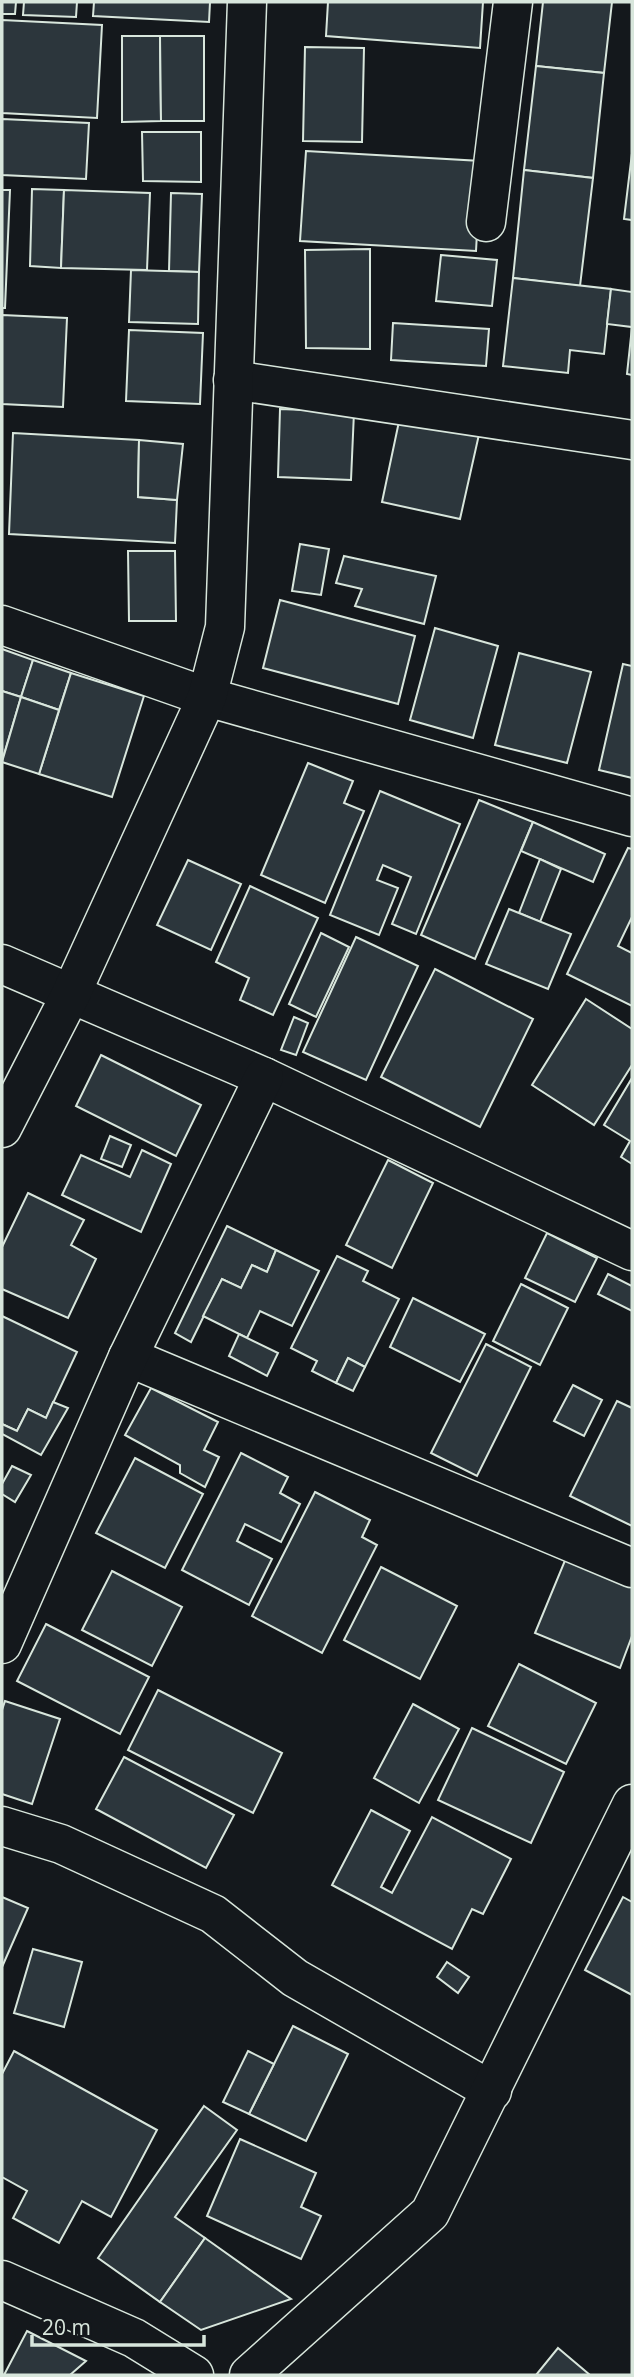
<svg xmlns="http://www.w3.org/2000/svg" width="634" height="2377" font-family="'Open Sans',sans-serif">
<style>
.building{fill:#2c363c;stroke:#d8e6dc;stroke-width:2}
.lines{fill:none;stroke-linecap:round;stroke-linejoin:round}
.street-casing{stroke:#d8e6dc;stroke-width:41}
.street{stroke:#14181c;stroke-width:38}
</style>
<rect width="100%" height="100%" fill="#14181c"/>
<g class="building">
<path d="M2,2h14l-1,12h-13z"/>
<path d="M24,2h53l-1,15 -53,-2z"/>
<path d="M94,2h116l-1,20 -116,-6z"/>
<path d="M328,2h155l-3,46 -154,-12z"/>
<path d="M543,2h69l-8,71 -68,-7z"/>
<path d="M2,20l100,5 -5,93 -95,-5z"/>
<path d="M122,36h38l1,85 -39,1z"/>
<path d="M160,36h44v85h-43z"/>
<path d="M305,47l59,1 -2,94 -59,-1z"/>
<path d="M536,66l68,7 -11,105 -69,-8z"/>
<path d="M2,119l87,4 -3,56 -84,-4z"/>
<path d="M142,132h59v50l-58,-1z"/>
<path d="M306,151l175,10 -5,90 -176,-10z"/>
<path d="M632,153v67l-8,-1z"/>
<path d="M524,170l69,8 -13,108 -67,-8z"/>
<path d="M32,189l32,1 -3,78 -31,-2z"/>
<path d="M2,190h8l-5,118h-3z"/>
<path d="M64,190l86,3 -3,77 -86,-2z"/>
<path d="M171,193l31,1 -3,78 -30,-1z"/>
<path d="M370,249v100l-64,-1 -1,-98z"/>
<path d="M441,255l56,5 -5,46 -56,-5z"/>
<path d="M131,270l68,2 -1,52 -69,-2z"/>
<path d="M513,278l98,11 -7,65 -34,-4 -2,23 -65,-7z"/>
<path d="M611,289l21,3v35l-25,-3z"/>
<path d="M2,315l65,3 -4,89 -61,-3z"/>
<path d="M393,323l96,6 -3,37 -95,-6z"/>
<path d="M632,327v48l-5,-1z"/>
<path d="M129,330l74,3 -3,71 -74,-3z"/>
<path d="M280,409l74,3 -3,68 -73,-3z"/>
<path d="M401,412l79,18 -20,89 -78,-17z"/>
<path d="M13,433l126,7 -1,57 39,3 -2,43 -166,-9z"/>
<path d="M139,440l44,4 -6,56 -39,-3z"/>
<path d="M300,544l29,5 -8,46 -29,-4z"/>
<path d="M128,551h47l1,70h-47z"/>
<path d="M344,556l92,20 -12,48 -69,-18 7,-17 -26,-6z"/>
<path d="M280,600l135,36 -17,68 -135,-36z"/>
<path d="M435,628l63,18 -25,92 -63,-18z"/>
<path d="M2,649l31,11 -12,37 -19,-6z"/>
<path d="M519,653l72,19 -24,91 -72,-18z"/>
<path d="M33,660l38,13 -12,37 -38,-13z"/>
<path d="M623,664l9,2v112l-33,-8z"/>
<path d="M71,673l73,23 -32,101 -73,-23z"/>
<path d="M2,691l19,6 -19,64z"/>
<path d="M21,697l38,13 -20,64 -37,-12z"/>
<path d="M308,763l45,18 -9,22 20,8 -39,92 -64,-28z"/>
<path d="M380,791l80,33 -44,110 -24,-10 19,-47 -28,-12 -6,15 21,8 -19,47 -49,-20z"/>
<path d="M479,800l54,22 -58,137 -54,-24z"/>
<path d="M533,822l72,32 -12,28 -72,-31z"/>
<path d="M628,848l4,1v68l-14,29 14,7v53l-65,-32z"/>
<path d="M540,859l21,10 -21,53 -21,-9z"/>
<path d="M188,860l53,24 -30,66 -54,-25z"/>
<path d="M250,886l68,32 -45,97 -33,-15 9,-22 -33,-16z"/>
<path d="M509,909l62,25 -23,55 -62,-25z"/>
<path d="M321,933l28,14 -33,70 -27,-13z"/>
<path d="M356,937l62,29 -52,114 -63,-28z"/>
<path d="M435,969l98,50 -53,108 -99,-50z"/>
<path d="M586,999l46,30v36l-38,60 -62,-40z"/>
<path d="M294,1017l14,6 -12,32 -15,-5z"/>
<path d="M101,1055l100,50 -25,51 -100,-50z"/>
<path d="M632,1078v86l-11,-7 9,-16 -26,-16z"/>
<path d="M110,1136l21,9 -9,22 -21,-8z"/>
<path d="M142,1150l29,14 -30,68 -79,-37 19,-40 49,22z"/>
<path d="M388,1160l45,23 -41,85 -46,-23z"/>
<path d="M28,1193l56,27 -13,25 25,14 -28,59 -66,-29v-42z"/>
<path d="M227,1226l49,24 -9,22 -15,-7 -11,23 -19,-9 -31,63 -16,-9z"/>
<path d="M547,1233l50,25 -22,44 -50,-24z"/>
<path d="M276,1250l43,21 -27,55 -32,-15 -13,27 -44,-22 19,-37 19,9 11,-23 15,7z"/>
<path d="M337,1256l31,15 -5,10 36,18 -34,68 -17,-9 -12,25 -24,-12 5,-10 -26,-13z"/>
<path d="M608,1274l24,12v25l-34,-17z"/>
<path d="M521,1284l47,24 -28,57 -47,-24z"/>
<path d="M413,1298l72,36 -25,48 -70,-35z"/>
<path d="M2,1316l75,36 -31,66 -18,-9 -11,22 -15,-7z"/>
<path d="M239,1334l39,19 -11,23 -38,-20z"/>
<path d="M486,1344l45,23 -54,109 -46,-23z"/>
<path d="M348,1358l17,9 -12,24 -17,-8z"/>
<path d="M573,1385l29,15 -18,36 -30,-15z"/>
<path d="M151,1388l67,34 -14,28 15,7 -14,30 -25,-14v-8l-55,-30z"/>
<path d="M617,1401l15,7v118l-62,-30z"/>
<path d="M53,1402l15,6 -27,47 -39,-21v-10l15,7 11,-22 18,9z"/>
<path d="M241,1453l47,24 -8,16 20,11 -19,38 -36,-18 -8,17 35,18 -23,46 -67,-35z"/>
<path d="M135,1458l68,36 -38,74 -69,-35z"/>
<path d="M12,1466l19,9 -16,27 -13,-8v-10z"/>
<path d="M315,1492l55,28 -8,17 15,8 -55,108 -70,-37z"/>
<path d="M566,1558l66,27v51l-12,32 -85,-35z"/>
<path d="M381,1567l76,39 -37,73 -76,-39z"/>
<path d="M112,1571l70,36 -30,59 -70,-36z"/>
<path d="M46,1624l103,53 -29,57 -103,-53z"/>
<path d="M519,1664l77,39 -30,61 -78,-38z"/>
<path d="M158,1690l124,63 -29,60 -125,-63z"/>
<path d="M5,1701l55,18 -28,85 -30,-10v-84z"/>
<path d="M413,1704l46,25 -40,74 -45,-25z"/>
<path d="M472,1728l92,44 -33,71 -93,-43z"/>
<path d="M124,1757l110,58 -28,53 -110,-59z"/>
<path d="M371,1810l39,21 -29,56 11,6 40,-76 79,42 -28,55 -11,-5 -20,40 -120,-64z"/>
<path d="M2,1897l26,11 -26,59z"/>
<path d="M623,1897l9,5v93l-47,-25z"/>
<path d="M33,1949l49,13 -18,65 -50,-14z"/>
<path d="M447,1962l22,15 -11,16 -21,-16z"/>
<path d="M293,2026l55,28 -42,87 -57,-27z"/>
<path d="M14,2051l143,79 -46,87 -29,-16 -23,42 -46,-25 14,-27 -25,-14v-103z"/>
<path d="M248,2051l26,13 -25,50 -26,-12z"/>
<path d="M204,2106l33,24 -62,87 30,21 -45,64 -62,-44z"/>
<path d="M240,2139l76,34 -15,34 20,9 -20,43 -94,-43z"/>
<path d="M205,2238l86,61 -90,31 -41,-28z"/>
<path d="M27,2331l59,30 -16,14h-66z"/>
<path d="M558,2348l32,27h-54z"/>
</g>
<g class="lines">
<defs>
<g id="street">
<path d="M486,222l27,-220"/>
<path d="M233,380l399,60"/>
<path d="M2,625l205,72 425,120"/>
<path d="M2,964l262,113 368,174"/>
<path d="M2,1128l69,-134 136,-297 18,-70 22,-625"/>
<path d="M128,1357l504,211"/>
<path d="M2,1644l126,-287 136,-280"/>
<path d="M2,1826l59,18 152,70 82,64 197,113"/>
<path d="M2,2280l132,58 60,37"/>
<path d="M249,2375l181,-162 202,-409"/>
</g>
</defs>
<use href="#street" class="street-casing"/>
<use href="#street" class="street"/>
</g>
<rect width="634" height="2377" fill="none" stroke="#d8e6dc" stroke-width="7"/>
<path d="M32 2335v10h172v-10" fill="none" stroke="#d8e6dc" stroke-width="3.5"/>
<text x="42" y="2335" font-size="21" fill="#d8e6dc" stroke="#14181c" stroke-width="5" paint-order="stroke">20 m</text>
</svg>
